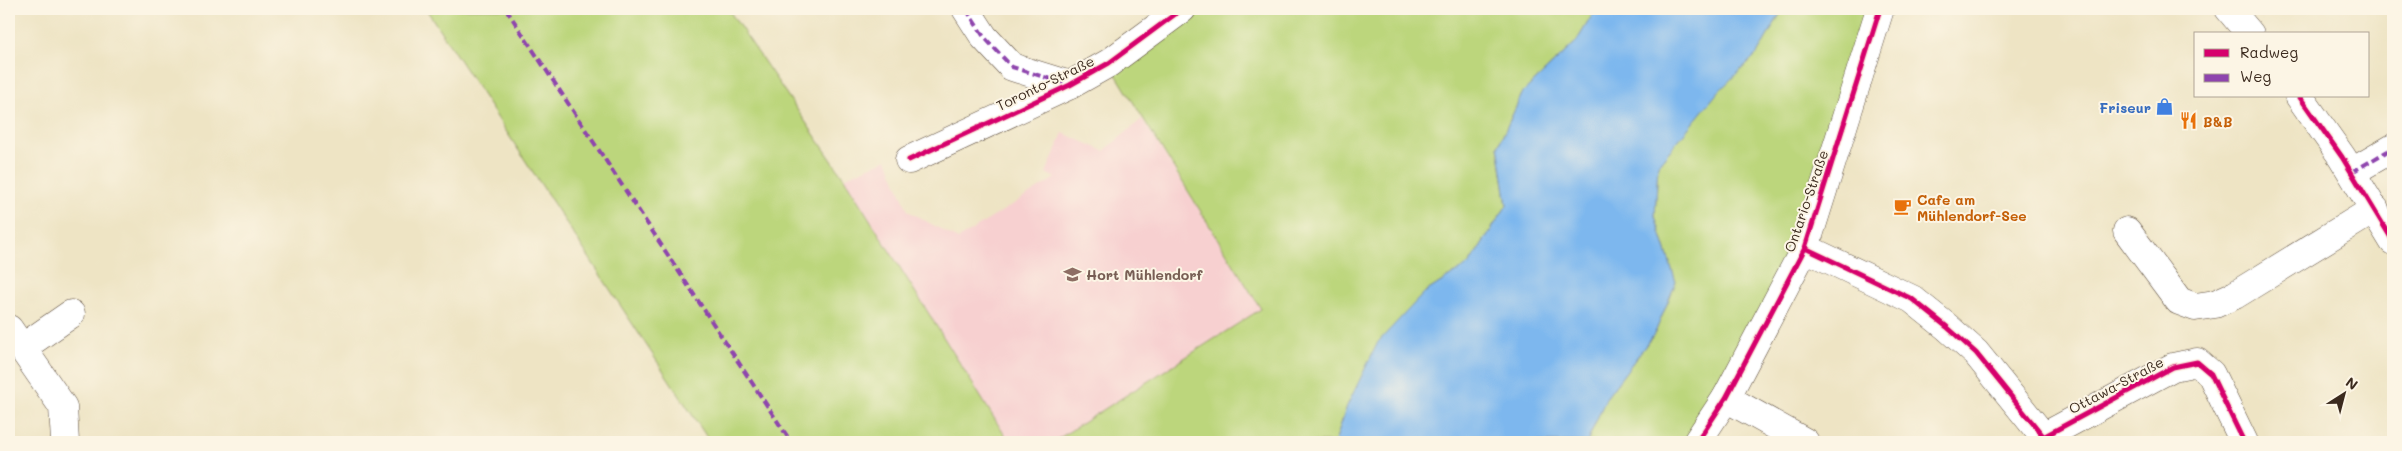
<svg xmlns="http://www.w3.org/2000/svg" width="2402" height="451" font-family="Mali,sans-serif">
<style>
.built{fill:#f7d0d0}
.green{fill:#bcd67b;stroke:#7c804c}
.water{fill:#7db7ee;stroke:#5c7086}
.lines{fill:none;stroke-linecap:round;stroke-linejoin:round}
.minor-casing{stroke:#564637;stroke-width:29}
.minor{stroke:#fff;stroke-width:28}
.quiet{stroke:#8e44ad;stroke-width:4;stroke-dasharray:8 4;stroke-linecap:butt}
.cycleway-casing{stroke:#fcf5e5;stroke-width:8}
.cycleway{stroke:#d6006c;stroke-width:5}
.labels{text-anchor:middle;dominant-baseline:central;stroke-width:4;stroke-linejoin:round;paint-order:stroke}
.street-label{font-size:14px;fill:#3b2a1e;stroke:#fcf5e5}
.shop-label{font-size:14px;font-weight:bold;fill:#366cbe;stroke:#fcf5e5;text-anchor:end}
.food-label{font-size:14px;font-weight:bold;fill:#c56008;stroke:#fcf5e5;text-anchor:start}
.education-label{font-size:14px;font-weight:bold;fill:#785e54;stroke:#fcf5e5;text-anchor:start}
</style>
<rect width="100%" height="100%" fill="#fcf5e5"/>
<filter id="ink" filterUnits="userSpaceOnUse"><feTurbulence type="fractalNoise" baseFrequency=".02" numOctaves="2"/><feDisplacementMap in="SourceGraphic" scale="10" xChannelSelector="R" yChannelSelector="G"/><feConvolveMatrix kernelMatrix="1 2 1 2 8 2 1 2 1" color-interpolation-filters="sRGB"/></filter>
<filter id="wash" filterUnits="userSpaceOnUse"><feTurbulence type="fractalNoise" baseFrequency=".0096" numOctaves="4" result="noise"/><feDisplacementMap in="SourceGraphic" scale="20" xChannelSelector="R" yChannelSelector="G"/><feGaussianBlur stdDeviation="1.12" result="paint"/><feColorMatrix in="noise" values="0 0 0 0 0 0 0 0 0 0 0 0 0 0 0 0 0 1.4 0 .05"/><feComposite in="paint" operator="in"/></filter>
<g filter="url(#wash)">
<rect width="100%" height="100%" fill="#eee4c4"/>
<path class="built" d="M1142,119l119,190 -208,133h-44l-165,-264 43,-19 21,52 50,28 97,-61 -9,-5 17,-40 41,18z"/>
<g class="green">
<path d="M426,9h302l116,169 165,264h-299z"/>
<path d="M1182,9h414l-20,33 -53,50 -25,54 9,59 -38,59 -45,29 -77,113 -12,36h-282l208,-133 -152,-246z"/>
<path d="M1783,9h97l-75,239 -108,194h-110l19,-44 49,-65 21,-51 -21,-66 3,-51 61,-75 38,-36z"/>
</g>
<path class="water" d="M1596,9h187l-26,45 -38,37 -61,74 -3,51 21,66 -21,51 -49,65 -19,44h-252l12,-36 31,-64 46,-49 45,-29 38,-59 -9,-59 25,-54 53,-50z"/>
</g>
<g filter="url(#ink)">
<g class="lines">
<defs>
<g id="minor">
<path d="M966,9l18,28 28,30 58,18"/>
<path d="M2229,9l21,25"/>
<path d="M2299,96l43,61 51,84"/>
<path d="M909,160l161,-75 39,-22 73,-54"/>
<path d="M2352,172l41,-24"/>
<path d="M2127,231l52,70 16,6 20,-3 20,-9 140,-86"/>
<path d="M1805,248l107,51 35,28 29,26 72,89"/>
<path d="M9,329l54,78 2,35"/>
<path d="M22,348l49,-34"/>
<path d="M1726,398l79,44"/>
<path d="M2045,436l128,-69 24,-5 14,12 33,68"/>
<path d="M1697,442l29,-44 79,-150 75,-239"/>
</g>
</defs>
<use href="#minor" class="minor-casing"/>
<use href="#minor" class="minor"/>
<g class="quiet">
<path d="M506,9l285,433"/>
<path d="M966,9l18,28 28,30 58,18"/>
<path d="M2352,172l41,-24"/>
</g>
<defs>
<g id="cycleway">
<path d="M2299,96l43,61 51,84"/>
<path d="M909,160l161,-75 39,-22 73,-54"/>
<path d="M1805,248l107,51 35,28 29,26 72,89"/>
<path d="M2045,436l128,-69 24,-5 14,12 33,68"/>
<path d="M1697,442l29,-44 79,-150 75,-239"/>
</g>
</defs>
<use href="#cycleway" class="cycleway-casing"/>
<use href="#cycleway" class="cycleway"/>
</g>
</g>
<defs>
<symbol id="shop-bare" viewBox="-9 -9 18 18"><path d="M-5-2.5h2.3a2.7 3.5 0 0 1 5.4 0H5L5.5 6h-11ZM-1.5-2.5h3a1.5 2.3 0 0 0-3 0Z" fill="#3f7fe0" stroke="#fcf5e5" stroke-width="2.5" paint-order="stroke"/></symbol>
<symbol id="restaurant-bare" viewBox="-9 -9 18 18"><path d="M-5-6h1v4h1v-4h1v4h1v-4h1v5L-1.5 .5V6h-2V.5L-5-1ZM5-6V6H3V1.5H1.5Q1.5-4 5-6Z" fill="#e8710a" stroke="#fcf5e5" stroke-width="2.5" paint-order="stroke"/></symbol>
<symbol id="cafe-bare" viewBox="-9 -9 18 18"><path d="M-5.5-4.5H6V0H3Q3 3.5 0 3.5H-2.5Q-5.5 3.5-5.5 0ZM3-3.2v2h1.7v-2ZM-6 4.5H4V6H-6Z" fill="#e8710a" stroke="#fcf5e5" stroke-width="2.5" paint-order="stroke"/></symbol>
<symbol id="school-bare" viewBox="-9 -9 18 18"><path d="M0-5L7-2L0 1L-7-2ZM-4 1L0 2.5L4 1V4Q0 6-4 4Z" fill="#8d6e63" stroke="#fcf5e5" stroke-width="2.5" paint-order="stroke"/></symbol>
</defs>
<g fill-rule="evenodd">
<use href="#shop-bare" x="2152" y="94" width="25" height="25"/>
<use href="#restaurant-bare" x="2176" y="108" width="25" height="25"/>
<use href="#cafe-bare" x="1890" y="194" width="25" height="25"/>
<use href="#school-bare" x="1060" y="262" width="25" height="25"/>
</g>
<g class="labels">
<g class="street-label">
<text transform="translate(1045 83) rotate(-26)">Toronto-Straße</text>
<text transform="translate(1806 201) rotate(-71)">Ontario-Straße</text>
<text transform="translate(2116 385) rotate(-28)">Ottawa-Straße</text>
</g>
<g class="shop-label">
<text x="2151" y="107">Friseur</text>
</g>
<g class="food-label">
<text x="2203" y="121">B&amp;B</text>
<text x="1917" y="199">Cafe am<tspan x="1917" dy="16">Mühlendorf-See</tspan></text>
</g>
<g class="education-label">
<text x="1086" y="274">Hort Mühlendorf</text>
</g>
</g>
<rect width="2402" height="451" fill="none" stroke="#fcf5e5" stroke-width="30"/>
<rect x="2194" y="32" width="175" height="65" fill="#fcf5e5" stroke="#afa495"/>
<rect x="2204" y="49" width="25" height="8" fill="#d6006c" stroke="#afa495"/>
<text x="2240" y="58" font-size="15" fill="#3b2a1e">Radweg</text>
<rect x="2204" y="74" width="25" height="8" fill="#8e44ad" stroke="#afa495"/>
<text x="2240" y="82" font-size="15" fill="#3b2a1e">Weg</text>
<g transform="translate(2344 394) rotate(36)" stroke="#fcf5e5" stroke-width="4" paint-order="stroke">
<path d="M0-4L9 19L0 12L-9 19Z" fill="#3b2a1e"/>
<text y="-8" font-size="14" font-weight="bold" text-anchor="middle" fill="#3b2a1e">N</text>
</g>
</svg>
